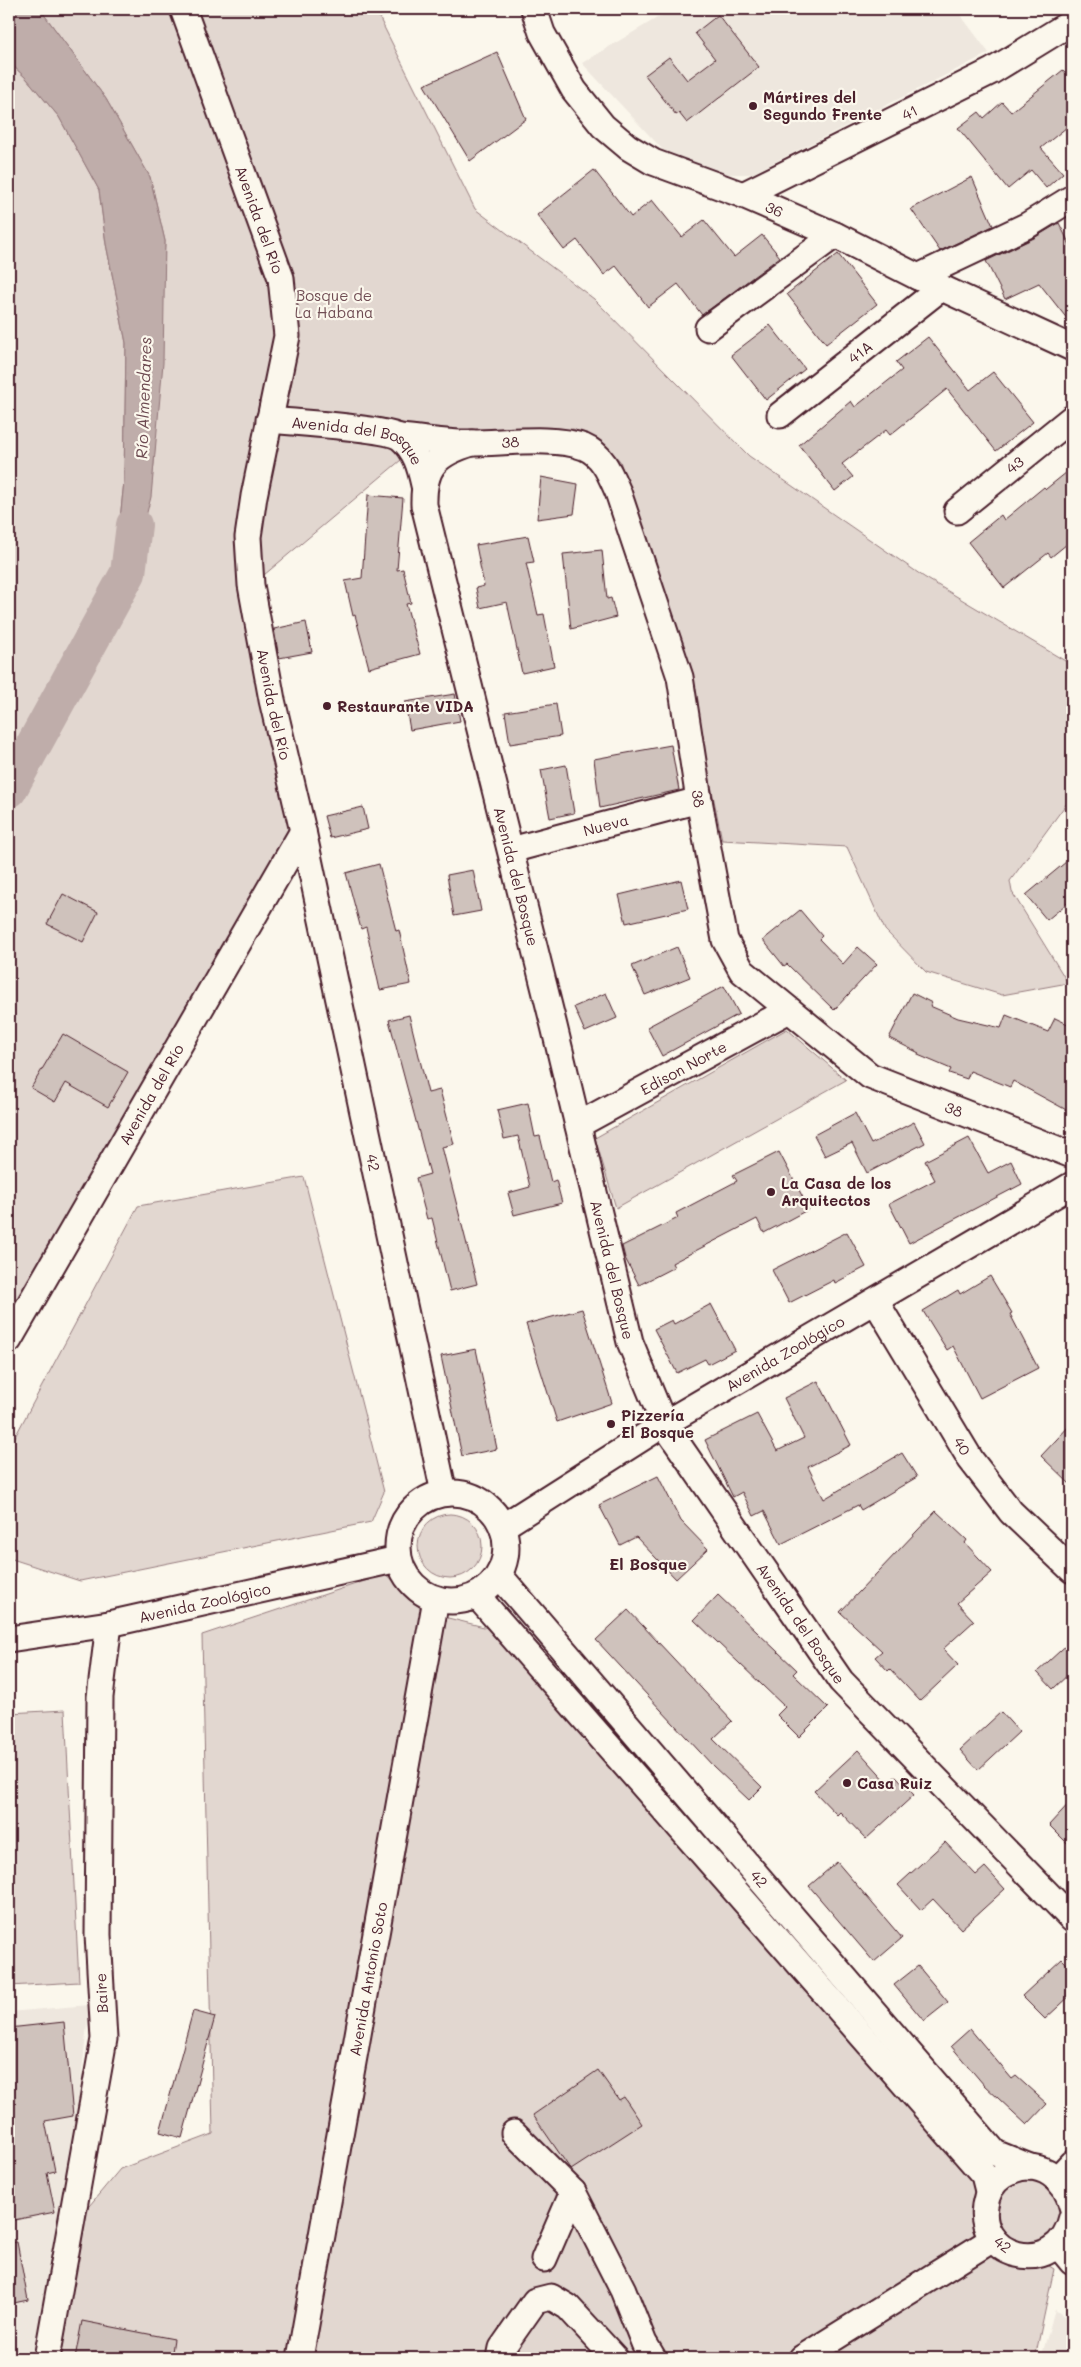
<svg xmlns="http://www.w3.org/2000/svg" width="1081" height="2367" font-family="Mali,sans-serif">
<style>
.built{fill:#eee7de}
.green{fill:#e2d7d0;stroke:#967b7e}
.water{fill:#bfadaa;stroke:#907477}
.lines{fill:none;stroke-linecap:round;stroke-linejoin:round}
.river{stroke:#bfadaa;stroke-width:36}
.building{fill:#cfc2bc;stroke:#4a1f2b}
.minor-casing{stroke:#4a1f2b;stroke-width:29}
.minor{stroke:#fbf7ec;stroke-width:25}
.poi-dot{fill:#4a1f2b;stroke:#fbf7ec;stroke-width:2}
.labels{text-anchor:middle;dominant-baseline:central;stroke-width:4.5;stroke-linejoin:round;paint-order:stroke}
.poi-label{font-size:15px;font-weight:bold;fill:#4a1f2b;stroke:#fbf7ec;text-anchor:start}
.street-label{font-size:15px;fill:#4a1f2b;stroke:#fbf7ec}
.park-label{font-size:15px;fill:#704d54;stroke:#fbf7ec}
.water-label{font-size:16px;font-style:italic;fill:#6d4a51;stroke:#fbf7ec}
.neighbourhood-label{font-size:16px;font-weight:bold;fill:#4a1f2b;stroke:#fbf7ec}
</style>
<rect width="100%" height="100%" fill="#fbf7ec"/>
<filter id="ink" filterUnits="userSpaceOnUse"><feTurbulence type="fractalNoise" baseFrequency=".02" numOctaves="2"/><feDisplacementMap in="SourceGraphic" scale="10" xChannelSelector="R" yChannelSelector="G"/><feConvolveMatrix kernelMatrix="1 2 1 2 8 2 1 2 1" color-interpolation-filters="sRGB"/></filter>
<g filter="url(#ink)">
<g class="built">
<path d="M672,9h284l33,44 -238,121h-27l-61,-24 -81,-87z"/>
<path d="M89,2005l-14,135 -43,218h-23v-346z"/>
<path d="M1055,2310l17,11v37h-31z"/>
</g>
<g class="green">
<path d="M40,9h349l-11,6 97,194 119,90 155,157 175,121 148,88v131l-62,85 2,11 56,91 -66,12 -76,-23 -41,-42 -38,-83 -125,-7 -32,-159 -70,-220 -17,-19 -30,-13 -172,31 -143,120 45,251 -294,506v-1275l18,17 32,38 40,73 7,54 20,99 -2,138 -4,39 8,52c13,-38 22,-69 26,-109l11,-222 -15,-64 -44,-78z"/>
<path d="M787,1029l59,51 -230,128 -21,-70z"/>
<path d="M304,1177l80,315 -13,30 -291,59 -71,-23v-110l129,-242z"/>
<circle cx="450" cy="1546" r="32"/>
<path d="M386,1574l46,40 68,17 483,548v46l71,44 -19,89h-975l19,-140 41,-49 93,-35 -11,-499z"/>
<path d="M65,1710l14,272 -70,4v-273z"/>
<circle cx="1027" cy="2211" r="32"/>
</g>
<path class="water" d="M9,9h31l66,90 44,78 15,64 -2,122 -12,134 -6,23 -17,53 -8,-53 4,-39 2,-138 -20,-99 -7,-54 -40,-73 -32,-38 -18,-17z"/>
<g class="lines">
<path class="river" d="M9,790l119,-217 6,-48"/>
</g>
<g class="building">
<path d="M718,15l41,52 -72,56 -8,-10 -3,2 -31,-40 24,-18 18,23 28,-21 -20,-26z"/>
<path d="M497,52l29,67 -56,42 -46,-76z"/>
<path d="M1063,70l9,10v43l-31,25 22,25 -17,15 -15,-18 -23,19 -50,-61 21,-16 5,6 18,-16 9,10z"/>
<path d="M594,170l37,47 21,-17 30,37 22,-17 30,37 28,-22 18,22 -78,58 -24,-31 -30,23 -32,-41 -12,9 -27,-35 -13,10 -27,-35z"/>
<path d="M972,177l21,49 -53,25 -29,-42z"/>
<path d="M1059,223l13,26v76l-33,-42 -34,16 -19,-38 48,-23z"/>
<path d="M838,254l39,50 -51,40 -39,-50z"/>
<path d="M770,325l35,44 -39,31 -35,-45z"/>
<path d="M928,337l42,53 23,-18 40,50 -37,29 -49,-62 -57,46 -4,-5 -44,34 11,13 -18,14 -36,-46 52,-44 4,6 47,-37 -6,-8z"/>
<path d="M1072,468v72l-21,17 -3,-4 -44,35 -36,-46 33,-27 3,5 40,-33 2,2z"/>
<path d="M541,477l37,7 -4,30 -37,5z"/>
<path d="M368,495l35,3 -6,72 6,-1 8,34 -5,1 14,50 -51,14 -14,-53 -2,1 -8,-35 17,-3z"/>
<path d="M528,536l6,26 -8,1 12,52 6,-1 10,52 -32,7 -15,-71 -27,6 -4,-20 8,-2 -8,-41z"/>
<path d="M602,550l5,49 4,-1 5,19 -45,12 -8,-75z"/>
<path d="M306,622l6,30 -33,6 -5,-29z"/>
<path d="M455,694l5,27 -50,9 -5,-28z"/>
<path d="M556,704l5,32 -51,8 -5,-32z"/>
<path d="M671,745l8,45 -79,18 -6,-49z"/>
<path d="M566,765l8,48 -24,5 -9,-48z"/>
<path d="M363,807l5,22 -38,9 -6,-22z"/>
<path d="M1072,857v42l-25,21 -21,-25z"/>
<path d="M379,864l17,67 3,-1 12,54 -31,6 -14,-63 -5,2 -15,-56z"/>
<path d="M473,870l8,41 -27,5 -7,-41z"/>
<path d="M681,880l7,29 -62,14 -7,-28z"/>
<path d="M63,894l35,18 -15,30 -36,-18z"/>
<path d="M800,910l22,26 -3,3 24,25 15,-17 19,17 -43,46 -47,-46 -3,2 -21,-26z"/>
<path d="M677,947l13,30 -45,18 -13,-29z"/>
<path d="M724,986l15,28 -77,42 -15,-29z"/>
<path d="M606,993l11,25 -32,14 -11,-25z"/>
<path d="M912,993l20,10 -2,3 28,12 43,10 5,-13 42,17 7,-14 17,8v87l-59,-32 -3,6 -40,-16 -3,8 -18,-6 2,-4 -33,-14 1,-2 -30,-15z"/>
<path d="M409,1015l19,78 12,-3 14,54 -12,3 35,137 -27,7 -18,-73 -5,1 -11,-41 14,-4 -41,-154z"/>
<path d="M63,1034l65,38 -20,35 -42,-24 -11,19 -24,-14z"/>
<path d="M528,1103l7,34 5,-1 11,46 5,-2 6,23 -48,12 -6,-22 22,-6 -12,-51 -14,3 -7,-29z"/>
<path d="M855,1113l16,31 43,-22 11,21 -58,30 -15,-30 -27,13 -11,-21z"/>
<path d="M969,1138l19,35 23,-12 11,23 -113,59 -20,-39 46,-24 -10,-19z"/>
<path d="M779,1152l30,57 -45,24 -7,-14 -85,44 2,4 -35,18 -14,-27 -3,-12 56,-28 -2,-5 61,-32 -4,-6z"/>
<path d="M847,1232l19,35 -31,16 -1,-3 -45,23 -17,-33z"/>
<path d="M990,1276l22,37 -2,1 28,54 -58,30 -27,-52 -6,4 -24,-39 35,-21 2,4z"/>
<path d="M711,1304l24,46 -27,14 -3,-5 -28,14 -23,-44 18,-9 2,4z"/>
<path d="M582,1309l30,94 -55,19 -31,-98z"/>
<path d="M476,1349l21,100 -35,7 -21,-100z"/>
<path d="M818,1381l33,64 -43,22 16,32 78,-46 15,24 -56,33 -3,-5 -77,39 -17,-33 -10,5 -12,-24 -9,5 -28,-57 52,-26 20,37 27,-13 -20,-40z"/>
<path d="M1072,1423v63l-31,-30z"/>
<path d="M658,1476l23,45 27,28 -32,30 -40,-42 -16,8 -21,-40z"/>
<path d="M936,1511l31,29 -2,3 27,29 -35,31 17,18 -31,28 15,16 -38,36 -30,-32 -2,2 -13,-14 7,-6 -42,-39z"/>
<path d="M718,1595l79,75 -4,4 35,34 -29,29 -22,-22 8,-8 -91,-87z"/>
<path d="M628,1610l104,111 -19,18 49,48 -13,13 -36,-34 -117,-126z"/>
<path d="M1072,1640v31l-19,18 -16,-17z"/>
<path d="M1001,1712l18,20 -41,38 -18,-20z"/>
<path d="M858,1750l30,33 8,-7 18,19 -48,44 -26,-27 -3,3 -23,-24z"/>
<path d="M1072,1800v48l-23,-23z"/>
<path d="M945,1842l31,33 9,-8 20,22 -44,40 -28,-30 -12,11 -23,-25z"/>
<path d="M837,1862l65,76 -28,24 -65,-76z"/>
<path d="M1062,1959l10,10v25l-27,25 -23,-23z"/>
<path d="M918,1966l30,36 -24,19 -30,-36z"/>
<path d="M193,2011l22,6 -33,121 -22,-6z"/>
<path d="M64,2022l9,94 -28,5 10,50 -8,2 8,39 -46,9v-193z"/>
<path d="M970,2029l42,50 4,-3 31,28 -20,21 -43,-40 -33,-39z"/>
<path d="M598,2070l21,30 5,-3 18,27 -71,46 -38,-55z"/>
<path d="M17,2242l11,58 -19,4v-61z"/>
<path d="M82,2321l92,18 -3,19h-96z"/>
</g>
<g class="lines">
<defs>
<g id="minor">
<path id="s1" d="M183,9l98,269 6,58 -33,160 -6,41 3,48 21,115 31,131 141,662"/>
<path id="s2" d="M534,9l8,24 32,57 29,36 25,21 25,15 90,33 92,40 83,42 154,71"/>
<path id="s3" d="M743,195l249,-124 80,-49"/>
<path d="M918,277l110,-52 44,-27"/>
<path d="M708,328l127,-93"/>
<path id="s4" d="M780,415l161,-127"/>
<path id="s5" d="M269,420c22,2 119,8 132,18 15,13 19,29 23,47"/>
<path id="s6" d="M400,437c24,2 49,7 73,6 30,0 83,-7 111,4 19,8 26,27 34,45l62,185 19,123 26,140 17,31 128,105 202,79"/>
<path id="s7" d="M472,443c-36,11 -49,23 -48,62l130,521 76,316 34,82 177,257 231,238"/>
<path id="s8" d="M957,511l115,-93"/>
<path id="s9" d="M511,850l188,-50"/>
<path id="s10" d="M578,1125l211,-115"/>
<path id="s11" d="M876,1302l95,158 40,52 61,58"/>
<path id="s12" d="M9,1340l294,-509"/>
<circle cx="452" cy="1547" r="54"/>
<path id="s13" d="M502,1527l162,-103 408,-239"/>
<path id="s14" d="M499,1575l496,578 35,14"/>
<path d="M478,1597l506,578 4,16"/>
<path id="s15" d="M9,1639l100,-15 289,-65"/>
<path d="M514,2133l59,59 50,98 21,53 9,15"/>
<path d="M1058,2178l14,-15"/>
<path d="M1072,2206c-6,-26 -31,-47 -59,-36 -12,5 -22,14 -26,27 -19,61 71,85 85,20"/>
<path d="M1058,2245l14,17"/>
<path d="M544,2259l29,-67"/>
<path d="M47,2358l57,-319 -6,-104 2,-238 9,-73"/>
<path id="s16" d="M300,2358l136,-759"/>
<path d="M500,2358l2,-10 33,-47 16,-4 17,10 47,51"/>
<path d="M802,2358l191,-119"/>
</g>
</defs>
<use href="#minor" class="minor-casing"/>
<use href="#minor" class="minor"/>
</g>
</g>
<g class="poi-dot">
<circle cx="753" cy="106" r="5"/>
<circle cx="327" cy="706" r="5"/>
<circle cx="771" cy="1192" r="5"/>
<circle cx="611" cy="1424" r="5"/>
<circle cx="847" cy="1783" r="5"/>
</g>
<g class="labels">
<g class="poi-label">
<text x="763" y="97">Mártires del<tspan x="763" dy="17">Segundo Frente</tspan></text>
<text x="337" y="706">Restaurante VIDA</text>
<text x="781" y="1183">La Casa de los<tspan x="781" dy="17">Arquitectos</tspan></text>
<text x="621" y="1415">Pizzería<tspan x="621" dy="17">El Bosque</tspan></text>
<text x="857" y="1783">Casa Ruiz</text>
</g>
<g class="street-label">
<text stroke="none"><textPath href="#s3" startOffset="186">41</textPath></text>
<text stroke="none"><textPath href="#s2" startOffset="329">36</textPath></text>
<text stroke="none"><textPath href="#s1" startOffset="224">Avenida del Río</textPath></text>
<text stroke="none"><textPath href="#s4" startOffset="102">41A</textPath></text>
<text stroke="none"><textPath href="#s6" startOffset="111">38</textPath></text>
<text stroke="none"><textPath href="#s5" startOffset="94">Avenida del Bosque</textPath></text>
<text stroke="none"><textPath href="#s8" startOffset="74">43</textPath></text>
<text stroke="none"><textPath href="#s1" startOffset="719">Avenida del Río</textPath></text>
<text stroke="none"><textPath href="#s6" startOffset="561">38</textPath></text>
<text stroke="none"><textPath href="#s9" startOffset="98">Nueva</textPath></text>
<text stroke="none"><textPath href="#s7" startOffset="470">Avenida del Bosque</textPath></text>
<text stroke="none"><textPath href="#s10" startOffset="120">Edison Norte</textPath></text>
<text stroke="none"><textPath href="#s12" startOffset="284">Avenida del Río</textPath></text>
<text stroke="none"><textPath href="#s6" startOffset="996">38</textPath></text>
<text stroke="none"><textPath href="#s1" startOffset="1188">42</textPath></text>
<text stroke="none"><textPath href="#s7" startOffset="875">Avenida del Bosque</textPath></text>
<text stroke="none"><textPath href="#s13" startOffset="332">Avenida Zoológico</textPath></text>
<text stroke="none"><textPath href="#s11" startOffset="168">40</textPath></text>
<text stroke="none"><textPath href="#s15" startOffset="199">Avenida Zoológico</textPath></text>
<text stroke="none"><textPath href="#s7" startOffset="1280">Avenida del Bosque</textPath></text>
<text stroke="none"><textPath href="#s14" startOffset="400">42</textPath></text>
<text stroke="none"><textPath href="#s16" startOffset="385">Avenida Antonio Soto</textPath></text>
<text transform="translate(101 1993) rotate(-93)">Baire</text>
<text transform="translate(1003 2244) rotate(37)">42</text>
</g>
<g class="park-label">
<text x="334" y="295">Bosque de<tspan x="334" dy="17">La Habana</tspan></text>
</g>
<g class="water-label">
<text transform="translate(143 398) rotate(-88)">Río Almendares</text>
</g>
<g class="neighbourhood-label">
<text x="648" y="1563">El Bosque</text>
</g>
</g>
<rect width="1081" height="2367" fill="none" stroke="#fbf7ec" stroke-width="30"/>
<rect x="15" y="15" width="1051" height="2337" fill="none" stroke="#4a1f2b" stroke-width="2" filter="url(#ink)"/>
</svg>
